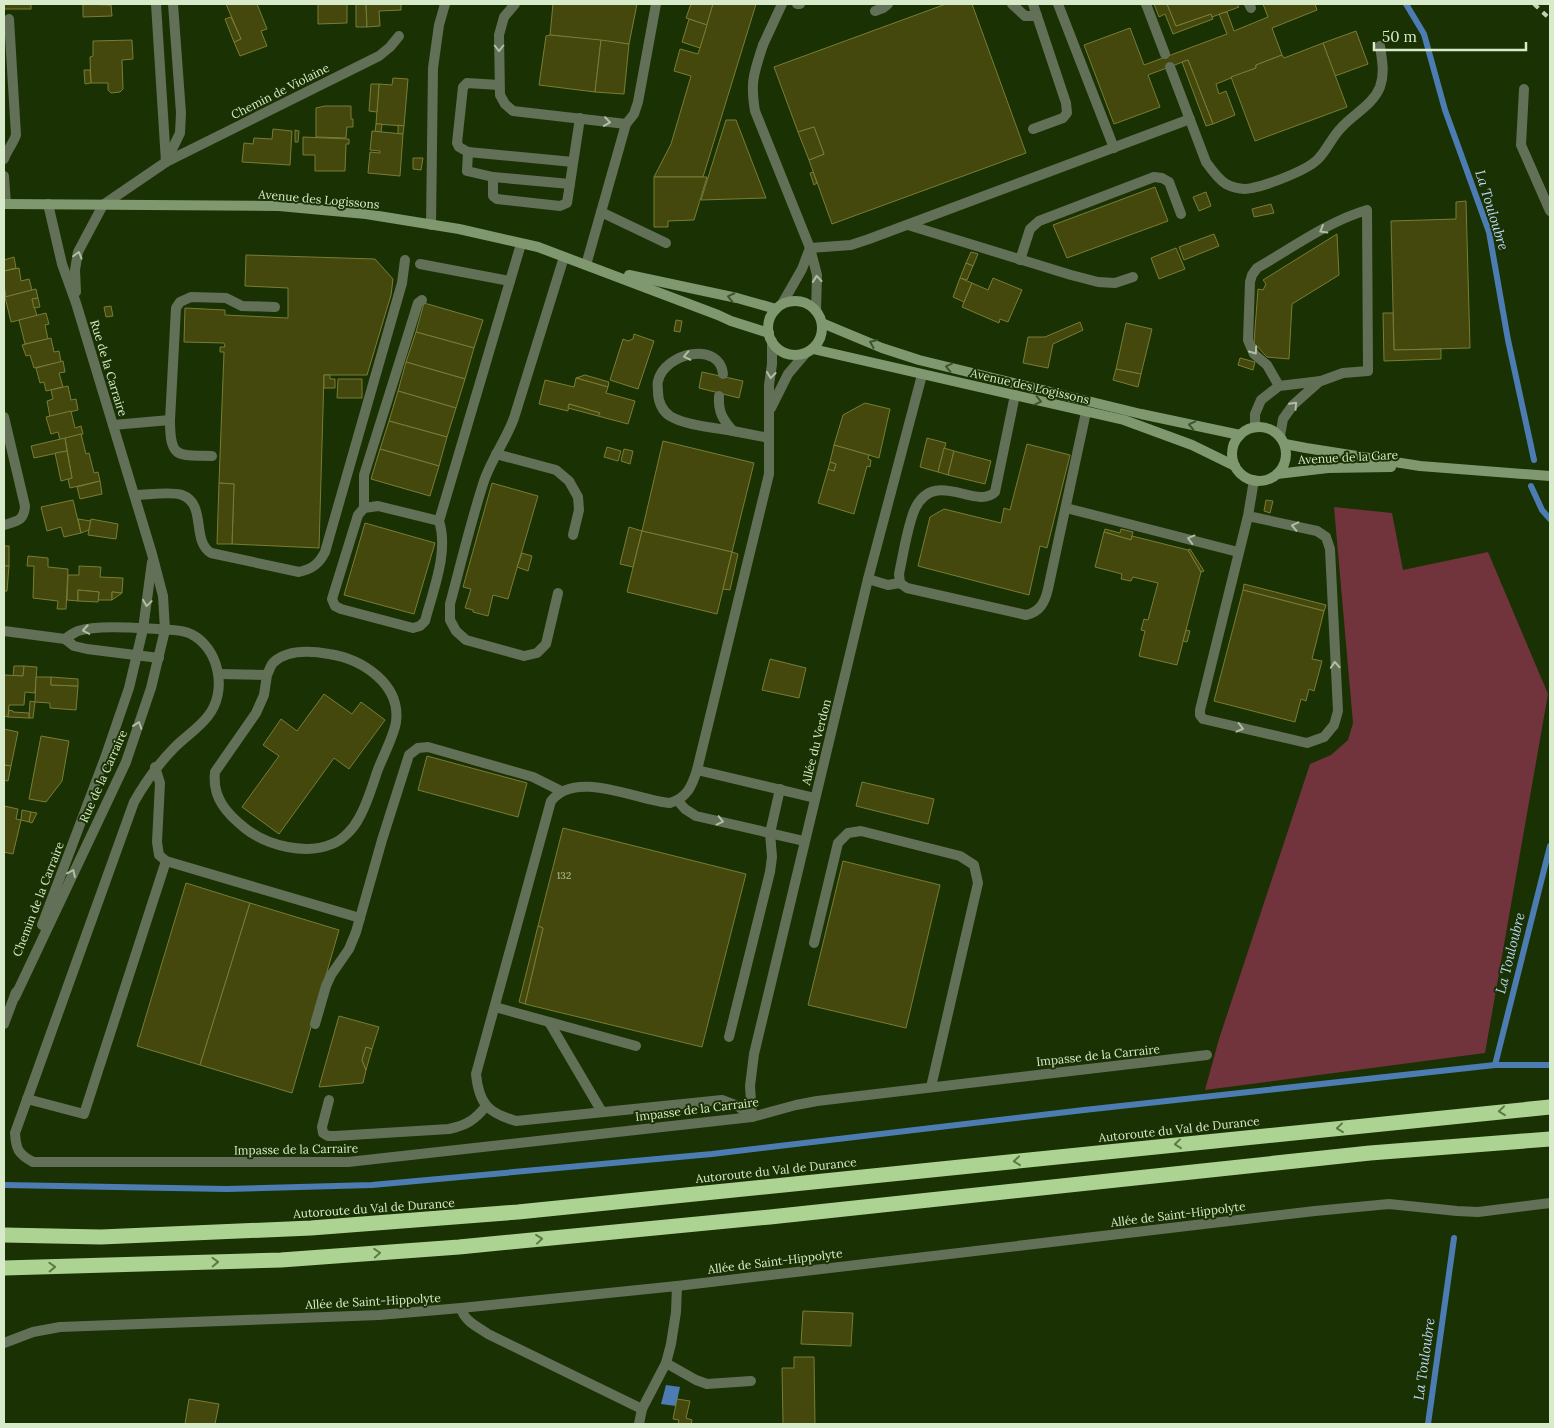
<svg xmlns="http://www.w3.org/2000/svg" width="1554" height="1428" font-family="Lora,serif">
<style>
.green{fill:#71333c}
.water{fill:#4d7cb2}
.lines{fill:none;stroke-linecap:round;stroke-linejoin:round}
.stream{stroke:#4d7cb2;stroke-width:6}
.building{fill:#45480d;stroke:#787d36}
.service{stroke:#627057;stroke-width:10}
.minor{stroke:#627057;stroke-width:10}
.tertiary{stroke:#627057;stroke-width:10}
.secondary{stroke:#809870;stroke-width:10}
.motorway{stroke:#add393;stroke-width:15}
.rail{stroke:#c0d4b2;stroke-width:4;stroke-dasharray:6 6;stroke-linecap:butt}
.oneway{stroke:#aebfa2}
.oneway2{stroke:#3e5529}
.oneway3{stroke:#5c7a44}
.labels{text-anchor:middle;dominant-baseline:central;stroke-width:4;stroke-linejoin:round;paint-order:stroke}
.number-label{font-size:10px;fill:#b2c29b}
.street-label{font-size:12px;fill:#d7eaca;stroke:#1a3103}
.water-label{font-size:14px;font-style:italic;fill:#bbd5f4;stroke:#1a3103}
</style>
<rect width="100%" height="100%" fill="#1a3103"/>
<path class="green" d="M1334,507l58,6 11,57 85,-18 60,142 -63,359 -280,37 14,-51 91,-275 21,-9 17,-15 5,-17z"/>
<path class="water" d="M666,1385l14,2 -4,19 -15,-2z"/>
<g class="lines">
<g class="stream">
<path d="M1406,4l18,30 21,76 44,122 19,108 26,120"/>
<path d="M1531,486l11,24 8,9"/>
<path d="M1495,1065l55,-219"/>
<path d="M4,1185l223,4 145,-4 340,-31 372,-44 411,-45h55"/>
<path d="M1428,1424l26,-186"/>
</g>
</g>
<g class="building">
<rect x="4" y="4" width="27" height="5"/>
<path d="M83,4l28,1 1,11 -29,1z"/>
<path d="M226,4h31l10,25 -6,2 6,15 -27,10 -6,-14 7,-3z"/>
<path d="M318,4h29v19l-29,1z"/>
<path d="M356,4h10l1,23h-11z"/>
<path d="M366,4h35v6l-22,1 1,15 -13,1z"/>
<path d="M553,4h84l-8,40 -79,-9z"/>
<path d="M691,4h22l-6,21 -21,-7z"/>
<path d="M713,4h43l-53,173h-49l17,-33 20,-68 -17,-5 6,-22 18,5z"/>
<path d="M946,4h26l54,149 -194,71 -23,-64 15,-6 -10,-27 -16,5 -24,-65z"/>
<path d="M1154,4h13l9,22 35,-12 2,5 -40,15 -8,-20 -6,3z"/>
<path d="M1167,4h70l2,3 -27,10 -1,-3 -35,12z"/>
<path d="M1263,4h52l2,6 -45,18 10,27 -26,10v3l-40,16 3,10 7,-3 9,24 -22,9 -25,-64 -40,15 12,32 -46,17 -30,-79 46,-17 14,37 83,-31 -8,-20 8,-2 7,19 34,-14z"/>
<path d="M231,17l10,22 -7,3 -9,-23z"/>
<path d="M689,19l18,6 -7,23 -18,-6z"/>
<path d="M1356,31l12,33 -33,12 -12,-33z"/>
<path d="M550,35l51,5 -6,52 -56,-7 7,-49z"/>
<path d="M132,40l1,19 -11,1 1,29 -3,3 -9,1 -3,-3v-7h-17l-1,-26 3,-1v-15z"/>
<path d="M601,40l28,4 -5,50 -29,-2z"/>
<path d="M1323,43l24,64 -92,34 -24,-64 25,-9v-3l26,-10 2,3z"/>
<path d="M1188,60l25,64 -7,2 -24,-64z"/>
<path d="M84,70h6l1,13 -6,1z"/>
<path d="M393,78l15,1 -4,47 -28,-2 3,-40 13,1z"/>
<path d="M371,84h8l-2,28 -8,-1z"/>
<path d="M325,106h26v13h2v8h-6l-1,11 -30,-1v-29z"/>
<path d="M726,120h10l30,78 -65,2z"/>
<path d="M376,124h6l-1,8h-6z"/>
<path d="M398,125l6,1 -1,8h-5z"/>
<path d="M814,127l10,27 -15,6 -11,-28z"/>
<path d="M273,129l19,2 -2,34 -48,-3 2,-19 9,1 1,-6 18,1z"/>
<path d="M295,130l4,1 -1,11h-3z"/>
<path d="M372,131l31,3 -3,42 -32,-3 2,-21 10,1v-2l-10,-1z"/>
<path d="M303,137l46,2v5h-3l-1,27h-30v-16h-12z"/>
<path d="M413,158h10l-2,12 -8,-1z"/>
<path d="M813,172l4,11 -3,2 -4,-12z"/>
<path d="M654,177h53l-13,43 -26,1v6h-14z"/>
<path d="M1155,187l13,34 -101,37 -14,-33z"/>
<path d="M1206,192l5,14 -12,5 -6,-14z"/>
<path d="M1466,201l4,147 -76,2 -3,-129 65,-2v-17z"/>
<path d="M1271,204l3,9 -20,4 -2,-8z"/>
<path d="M1214,234l5,12 -35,14 -5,-13z"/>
<path d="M1337,234l2,41 -47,29 -3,55 -22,-2 -13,-14 4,-54 5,1 3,-6 -3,-4z"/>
<path d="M1176,248l9,21 -26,10 -8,-21z"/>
<path d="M971,252l7,2 -5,12 -7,-3z"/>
<path d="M246,255l129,4 18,20 -2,16 -24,80h-43l-5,173 -87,-4 2,-60 -15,-1 5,-131h-4v-5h5l-1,-4 -40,-1 1,-34 40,2v5l63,3v-30l-43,-2z"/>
<path d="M4,257v3l10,-3 2,11 -12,3z"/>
<path d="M966,263l7,3 -6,14 -7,-2z"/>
<path d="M19,268l2,13 8,-2 3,11 -26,7 -2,-12v-14z"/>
<path d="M960,278l12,5 -8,19 -11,-5z"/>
<path d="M993,278l29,12 -14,32 -8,-3 -1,4 -37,-16 10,-24 16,7z"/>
<path d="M36,289l2,9 -6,1 5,17 -26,6 -6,-25z"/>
<path d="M38,298l2,9 -6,1 -2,-9z"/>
<path d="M424,303l59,17 -9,28 -58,-16z"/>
<path d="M111,306l2,10 -7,1 -2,-10z"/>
<path d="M46,313l3,11 -4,1 3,14 -23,5 -6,-24z"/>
<path d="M1383,313h10l1,37 47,-1v10l-57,2z"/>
<path d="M676,320l6,1 -2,11 -6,-1z"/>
<path d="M1080,322l3,8 -30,14 -5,24 -25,-5 5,-26h17z"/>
<path d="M1126,323l26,6 -11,45 -25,-5z"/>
<path d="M416,332l58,16 -9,31 -59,-17z"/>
<path d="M634,334l20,7 -16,48 -28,-9 13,-41 5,2 5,-2z"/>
<path d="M51,338l3,14 5,-1 2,11 -27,6 -4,-13 -4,1 -4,-11z"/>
<path d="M1240,358l15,4 -2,8 -15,-5z"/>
<path d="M63,361l2,11 -6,1 4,14 -17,4 -2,-9 -4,1 -4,-15z"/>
<path d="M406,362l59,17 -9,29 -58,-17z"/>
<path d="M1116,369l25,5 -3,13 -25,-7z"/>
<path d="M702,372l41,9 -4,17 -40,-10z"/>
<path d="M324,375h6v4h5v9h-11z"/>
<path d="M585,375l24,7 -1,5 -32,-9z"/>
<path d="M576,378l32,9 -2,6 29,8 -7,23 -30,-8 2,-3 -31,-9 -1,7 -29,-7 6,-24 29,7z"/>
<path d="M338,379h24v19h-25z"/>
<path d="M68,386l3,14 5,-1 2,11 -28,7 -3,-16 6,-2 -2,-9z"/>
<path d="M398,391l58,17 -9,29 -58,-16z"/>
<path d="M865,403l25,6 -11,49 -45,-13 9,-30z"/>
<path d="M569,404l31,9 -2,3 -30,-8z"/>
<path d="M71,411l4,17 6,-2 2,8 -23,6 -2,-8 -7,2 -5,-17z"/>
<path d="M389,421l58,16 -8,29 -59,-17z"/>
<path d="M81,434l5,20 3,-1 5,20 4,-1 2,9 -30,7 -2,-9 4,-1 -7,-40z"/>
<path d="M65,438l2,13 -33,7 -3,-12z"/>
<path d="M927,438l19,5 -8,29 -18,-5z"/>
<path d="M663,441l91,22 -22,89 -90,-21z"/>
<path d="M1027,444l43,11 -23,93 -7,-2 -11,49 -111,-29 12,-49 14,-8 57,14 3,-15 6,2z"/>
<path d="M834,445l35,10 -1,4 3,1 -1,7 -3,-1 -13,48 -36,-11 10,-34 6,2 2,-7 -6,-2z"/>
<path d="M607,447l14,4 -3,10 -14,-4z"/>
<path d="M944,448l10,3 -6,24 -10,-3z"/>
<path d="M380,449l59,17 -9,30 -59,-17z"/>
<path d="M624,449l9,2 -3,13 -9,-3z"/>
<path d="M67,451l5,27 -11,3 -6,-28z"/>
<path d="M954,451l37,10 -6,23 -37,-9z"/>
<path d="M830,462l6,2 -2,7 -6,-2z"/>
<path d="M100,481l2,13 -22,5 -3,-12z"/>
<path d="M219,483l15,1 -2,60h-15z"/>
<path d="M492,483l46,13 -30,103 -15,-4 -5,21 -15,-4v-2l-8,-2 6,-19 -8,-2z"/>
<path d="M73,500l8,33 -17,4 -3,-10 -14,4 -6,-24z"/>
<path d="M1266,500l7,1 -3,12 -6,-2z"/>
<path d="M78,519l13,2 -2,9 -8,3z"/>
<path d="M91,519l27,5 -2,15 -28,-4z"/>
<path d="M365,523l70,20 -21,71 -70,-19z"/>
<path d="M629,527l13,4 -9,36 -13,-3z"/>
<path d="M1105,529l15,4 1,-4 12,3 -2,8 -27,-8z"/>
<path d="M642,531l90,21 -15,62 -90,-22z"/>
<path d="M1104,532l27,8 1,-4 56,14 13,22 -24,93 -38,-9 6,-25 -4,-1 3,-11 4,1 10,-37 -25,-6 -2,4 -10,-2 1,-5 -27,-7z"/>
<rect x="4" y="546" width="5" height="20"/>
<path d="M1190,549l14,22 -3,1 -13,-22z"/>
<path d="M732,552l6,2 -8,36 -7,-1z"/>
<path d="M522,553l10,3 -4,15 -11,-4z"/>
<path d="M28,556l20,2v9l20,2 -2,40h-9l1,-8 -25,-3 1,-32h-7z"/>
<path d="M4,566h5l-2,25h-3z"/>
<path d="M79,566l22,1 -1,10 23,1 -1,15 -10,-1v8h-14l1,-8 -21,-2v11l-11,-1 1,-25h11z"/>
<path d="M1244,584l82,21 -2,6 -81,-21z"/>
<path d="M78,590l21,2 -1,10 -20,-1z"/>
<path d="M1243,590l81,21 -12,48 10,2 -8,30 -5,-2 -3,12 -5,-2 -6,23 -81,-21z"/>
<path d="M112,592l10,1 -10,7z"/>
<path d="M1186,630l4,1 -3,11 -4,-1z"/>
<path d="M770,659l36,9 -7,30 -37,-8z"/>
<path d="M14,666h10l-1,10h-10z"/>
<path d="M24,666l13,1 -2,26 -10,-1 -1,13h-15l-1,12 -4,-1v-41l19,1z"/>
<path d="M36,677h15v8l27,1 -2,24 -26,-2v-5l-15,-1z"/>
<path d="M51,677l27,2v7l-27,-1z"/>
<path d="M324,694l28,20 9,-12 24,18 -36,49 -15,-11 -55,76 -37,-27 37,-51 -16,-11 18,-26 16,12z"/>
<path d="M30,701l5,1 -2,16h-4z"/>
<path d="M9,710l4,1v1l16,1v5l-21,-1z"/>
<path d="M4,729l14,3 -7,34 -7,-1z"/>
<path d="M41,736l28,5 -7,40 -16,21 -17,-3z"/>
<path d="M427,756l100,27 -9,34 -100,-27z"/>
<path d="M4,765l7,1 -3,15 -4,-1z"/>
<path d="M862,782l72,17 -6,25 -72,-18z"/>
<path d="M4,806l14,3 -2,10 5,1 -8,34 -9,-2z"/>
<path d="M22,810l9,2 -2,10 -8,-2z"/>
<path d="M31,812l6,1 -5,10 -3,-1z"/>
<path d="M563,828l183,46 -44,173 -177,-43 18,-76 -5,-2z"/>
<path d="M843,861l97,24 -34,143 -98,-23z"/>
<path d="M186,883l64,20 -50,162 -63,-19z"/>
<path d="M250,903l89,27 -47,163 -92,-28z"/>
<path d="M538,926l5,2 -18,76 -6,-2z"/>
<path d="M339,1016l40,11 -7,22 -6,-2 -4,13 4,10 -3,13 -44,4z"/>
<path d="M366,1047l6,2 -6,21 -4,-10z"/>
<path d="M803,1311l50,2 -2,33 -50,-2z"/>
<path d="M794,1357h20l1,67h-32l-1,-56h12z"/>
<path d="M189,1399l30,5 -4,20h-30z"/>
<path d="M677,1399l13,2 -4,17 6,2 -1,4h-13l1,-4 -6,-1z"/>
</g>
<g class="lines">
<g class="service">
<path d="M156,4l10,158"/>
<path d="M515,4l-11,13 -5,18 1,60 5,9 8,7 113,13"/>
<path d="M797,4h3"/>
<path d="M1012,4l13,12h12"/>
<path d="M1033,4l33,99 1,10 -4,5 -30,11"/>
<path d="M1058,4l56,144"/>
<path d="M1146,4l19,50"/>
<path d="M1249,4l2,4"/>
<path d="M875,11l8,-3 5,-4"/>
<path d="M763,45l19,-41"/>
<path d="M1170,67l36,95c5,7 12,17 20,22 8,4 18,6 26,4 16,-3 56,-18 66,-29 9,-9 14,-22 23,-31 12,-14 32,-23 39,-41 5,-14 2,-27 0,-41"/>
<path d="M499,85l-32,-2 -4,4 -6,56 2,4 9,5 -1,19 26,6v19l4,3 63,7 7,-3 13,-85"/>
<path d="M1524,89l-3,56 29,66"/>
<path d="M468,152l105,10"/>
<path d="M493,177l77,7"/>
<path d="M601,212l65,31"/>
<path d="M431,225l2,-157 6,-43 6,-21"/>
<path d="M908,225l163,50 27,7 17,1 18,-6"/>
<path d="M810,248l41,-3 18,-6 321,-120"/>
<path d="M1020,260l10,-31 9,-8 115,-44 8,1 7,4 12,32"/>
<path d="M420,264l90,17"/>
<path d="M586,265l40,-141 8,-10 4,-12 18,-98"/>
<path d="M1015,395l-20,97c-19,19 -62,-26 -81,19 -7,18 -11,44 -15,63l1,9 7,5 119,27c14,-3 19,-13 22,-26l38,-177"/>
<path d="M719,396c-1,16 4,24 14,35 -16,-3 -50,-6 -63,-15 -8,-5 -12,-15 -12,-24 0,-3 -1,-8 0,-11 7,-29 62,-40 65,-7"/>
<path d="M771,408l17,-34 17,-20"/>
<path d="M170,420c0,39 7,35 42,36"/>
<path d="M113,425l57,-5 6,-112 4,-6 11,-5 35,1 16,8 33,1"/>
<path d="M1255,426v-12l6,-14 18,-14 42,-5 22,-8 25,-2 -1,-161c-38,11 -75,38 -110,58l-5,7 -2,7 -2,58 6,14 13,11 12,21"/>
<path d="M733,431l36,7"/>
<path d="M1280,436l3,-17 10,-14 27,-24"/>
<path d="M496,454l60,16 13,11 9,16 1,13 -6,25"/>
<path d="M135,495c12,0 36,-4 47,0 25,9 9,46 29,58l88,19c13,-3 20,-8 26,-20l77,-269 3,-23"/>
<path d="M364,508v-33l54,-172 4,-3"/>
<path d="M1066,508l172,44"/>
<path d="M1248,516l69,15 9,6 4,12 8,162 -4,14 -10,12 -17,6 -104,-24 -3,-4v-5l48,-194 6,-36"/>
<path d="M439,521l-61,-15 -14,2 -6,7 -26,84 3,7 6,3 72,19 7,-2 5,-5c8,-31 24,-69 14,-100l82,-277"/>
<path d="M868,579l20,6 12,-2"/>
<path d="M558,593l-12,51 -9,9 -13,3 -58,-16 -10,-9 -6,-11v-16c11,-41 21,-83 34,-123 8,-23 22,-41 30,-63l50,-161"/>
<path d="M219,674l48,1 -3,20 -8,18 -41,59c-3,26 12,42 31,57 22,17 60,26 86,15 11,-4 22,-16 27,-26 8,-14 13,-31 18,-46 5,-14 17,-36 19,-50 5,-38 -34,-63 -67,-68 -17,-3 -41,-5 -55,8 -3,2 -5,9 -7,13"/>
<path d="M155,767l5,16 -3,59 2,13 7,6 194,57"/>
<path d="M697,770l118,28"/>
<path d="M678,801l7,8 11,7 108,25"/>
<path d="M814,943l24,-100 10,-10 13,-2 99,25 14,9 4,18 -47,204"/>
<path d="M495,1007l141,39"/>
<path d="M549,1022l53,90"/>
<path d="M315,1024l11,-38 5,-11 18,-26 7,-17 26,-92 27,-85 9,-7 10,-1 105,30 28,14"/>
<path d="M729,1037l41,-165 2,-15 -2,-24 10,-44"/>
<path d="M27,1099l57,15 82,-253"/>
<path d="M329,1100l-7,27 1,6 5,3h7l114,-7c18,-4 26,-9 37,-23"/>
<path d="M752,1117l-14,-11 -16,-6 -206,21c-28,-8 -37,-17 -40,-47l75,-273c25,-32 85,-1 119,2 17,-5 22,-17 27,-33l72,-296v-89l3,-21v-23"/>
<path d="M461,1308c3,13 17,19 27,26l154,75"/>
<path d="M666,1363l30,17 11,4 44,-3"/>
<path d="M639,1424l3,-15 24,-46 5,-19 5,-32 1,-26"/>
</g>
<g class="minor">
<path d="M763,45c-9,28 -13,36 -8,66l55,137 7,27 -1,36"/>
<path d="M4,159c3,-9 9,-15 12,-24l-7,-116"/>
<path d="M166,162l14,-29 1,-20 -8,-109"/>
<path d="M4,176l2,28"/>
<path d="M103,205l63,-43 213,-106 11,-9 9,-11"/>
<path d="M782,304l20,-35 8,-21"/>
<path d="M4,417l21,89c-1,15 -8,15 -21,19"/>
<path d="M4,631l61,8 9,7 13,3 72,9"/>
<path d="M65,639c4,-3 8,-6 13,-8 20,-6 58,-3 79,-2 10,1 25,0 34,5 28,14 37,57 17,82 -9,12 -23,21 -33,31 -17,17 -29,34 -41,55l-119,331c1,16 3,21 18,29h315l404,-45 44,-12 21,-4 390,-46"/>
<path d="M752,1117l-2,-31 4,-32 114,-475 54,-204"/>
<path d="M4,1343l29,-11 27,-5 319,-12 82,-7 216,-22 638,-75 74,-7 68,7 21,1 72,-9"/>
</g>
<g class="tertiary">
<path d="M76,292l-1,-22 3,-18 25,-47"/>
<path d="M42,925l63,-167 24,-70 14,-59 9,-67"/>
<path d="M15,997l111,-235 25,-74 14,-58 -2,-34 -11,-42 -76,-251 -14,-39 -14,-60"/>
<path d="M4,1024l12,-32"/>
</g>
<g class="secondary">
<path d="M4,204l275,2 87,8 93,15 79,18 180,68 13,6 38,12"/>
<path d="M629,275l108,23 39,11"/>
<circle cx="795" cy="328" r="27"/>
<path d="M822,323l60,25 37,12 222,54 99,21"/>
<path d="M813,349l311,71 68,25 43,21"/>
<circle cx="1259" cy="454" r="27"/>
<path d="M1285,444l21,4 114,18 130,10"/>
<path d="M1277,474l51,-6 63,-1"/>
</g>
<g class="motorway">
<path d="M4,1235l97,2 210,-9 207,-16 1032,-105"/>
<path d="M4,1268l277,-8 178,-13 311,-30 600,-64 180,-14"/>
</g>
<path class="rail" d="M1534,4l16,15"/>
</g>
<defs><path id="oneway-chevron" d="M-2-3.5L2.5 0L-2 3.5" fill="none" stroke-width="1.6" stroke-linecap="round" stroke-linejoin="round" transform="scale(1.25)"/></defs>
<g class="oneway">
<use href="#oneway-chevron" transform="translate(499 48) rotate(90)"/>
<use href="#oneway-chevron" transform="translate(607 122) rotate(8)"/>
<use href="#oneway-chevron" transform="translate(1323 230) rotate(150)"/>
<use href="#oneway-chevron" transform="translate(78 255) rotate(-74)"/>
<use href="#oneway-chevron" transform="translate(817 279) rotate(-95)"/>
<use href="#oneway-chevron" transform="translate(1254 351) rotate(55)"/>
<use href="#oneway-chevron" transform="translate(687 356) rotate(168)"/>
<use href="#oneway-chevron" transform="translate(771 375) rotate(97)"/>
<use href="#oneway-chevron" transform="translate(1294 405) rotate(-47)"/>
<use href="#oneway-chevron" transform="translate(1295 526) rotate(-167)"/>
<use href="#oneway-chevron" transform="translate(1191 539) rotate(-165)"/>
<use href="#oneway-chevron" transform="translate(147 603) rotate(98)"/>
<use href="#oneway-chevron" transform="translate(86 630) rotate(170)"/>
<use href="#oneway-chevron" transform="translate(1335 665) rotate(-93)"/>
<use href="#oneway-chevron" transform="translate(138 725) rotate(-71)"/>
<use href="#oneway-chevron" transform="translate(1240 728) rotate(14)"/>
<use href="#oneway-chevron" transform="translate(720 821) rotate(13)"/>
<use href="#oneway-chevron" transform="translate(72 873) rotate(-65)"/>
</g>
<g class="oneway2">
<use href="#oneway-chevron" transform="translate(731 297) rotate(-168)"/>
<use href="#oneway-chevron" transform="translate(873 343) rotate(-156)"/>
<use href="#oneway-chevron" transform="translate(949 367) rotate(-167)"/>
<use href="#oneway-chevron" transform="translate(1038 401) rotate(13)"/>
<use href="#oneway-chevron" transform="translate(1192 425) rotate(-167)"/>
</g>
<g class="oneway3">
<use href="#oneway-chevron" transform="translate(1502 1111) rotate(174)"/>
<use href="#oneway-chevron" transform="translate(1340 1128) rotate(174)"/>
<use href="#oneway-chevron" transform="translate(1178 1144) rotate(174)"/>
<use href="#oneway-chevron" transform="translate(1017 1161) rotate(174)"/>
<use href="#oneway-chevron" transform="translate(539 1239) rotate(-6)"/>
<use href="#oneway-chevron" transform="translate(377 1253) rotate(-4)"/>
<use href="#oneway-chevron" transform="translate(215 1262) rotate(-2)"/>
<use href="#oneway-chevron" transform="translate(52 1267) rotate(-2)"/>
</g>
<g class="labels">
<g class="number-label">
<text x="564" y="875">132</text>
</g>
<g class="street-label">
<text transform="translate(280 91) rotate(-27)">Chemin de Violaine</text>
<text transform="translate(319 199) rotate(5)">Avenue des Logissons</text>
<text transform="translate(109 368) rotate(73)">Rue de la Carraire</text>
<text transform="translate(1030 386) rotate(13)">Avenue des Logissons</text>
<text transform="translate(1348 457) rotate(-3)">Avenue de la Gare</text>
<text transform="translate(816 742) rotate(-76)">Allée du Verdon</text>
<text transform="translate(103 776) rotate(-66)">Rue de la Carraire</text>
<text transform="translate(38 899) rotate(-69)">Chemin de la Carraire</text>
<text transform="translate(1098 1055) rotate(-6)">Impasse de la Carraire</text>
<text transform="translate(697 1109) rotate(-7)">Impasse de la Carraire</text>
<text transform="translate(1179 1129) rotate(-6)">Autoroute du Val de Durance</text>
<text transform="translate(296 1149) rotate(-1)">Impasse de la Carraire</text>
<text transform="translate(776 1170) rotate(-6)">Autoroute du Val de Durance</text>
<text transform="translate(374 1208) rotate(-4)">Autoroute du Val de Durance</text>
<text transform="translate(1178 1214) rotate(-7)">Allée de Saint-Hippolyte</text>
<text transform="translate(775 1261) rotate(-7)">Allée de Saint-Hippolyte</text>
<text transform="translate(373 1301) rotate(-3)">Allée de Saint-Hippolyte</text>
</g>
<g class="water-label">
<text transform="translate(1492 210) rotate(73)">La Touloubre</text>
<text transform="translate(1510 953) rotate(-76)">La Touloubre</text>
<text transform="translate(1424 1359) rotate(-82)">La Touloubre</text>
</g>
</g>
<rect width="1554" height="1428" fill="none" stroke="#d7eaca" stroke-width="10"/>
<path d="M1374 42v8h152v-8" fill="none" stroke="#d7eaca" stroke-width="2.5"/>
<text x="1382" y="42" font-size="15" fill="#d7eaca" stroke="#1a3103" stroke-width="4" paint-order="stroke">50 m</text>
</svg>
